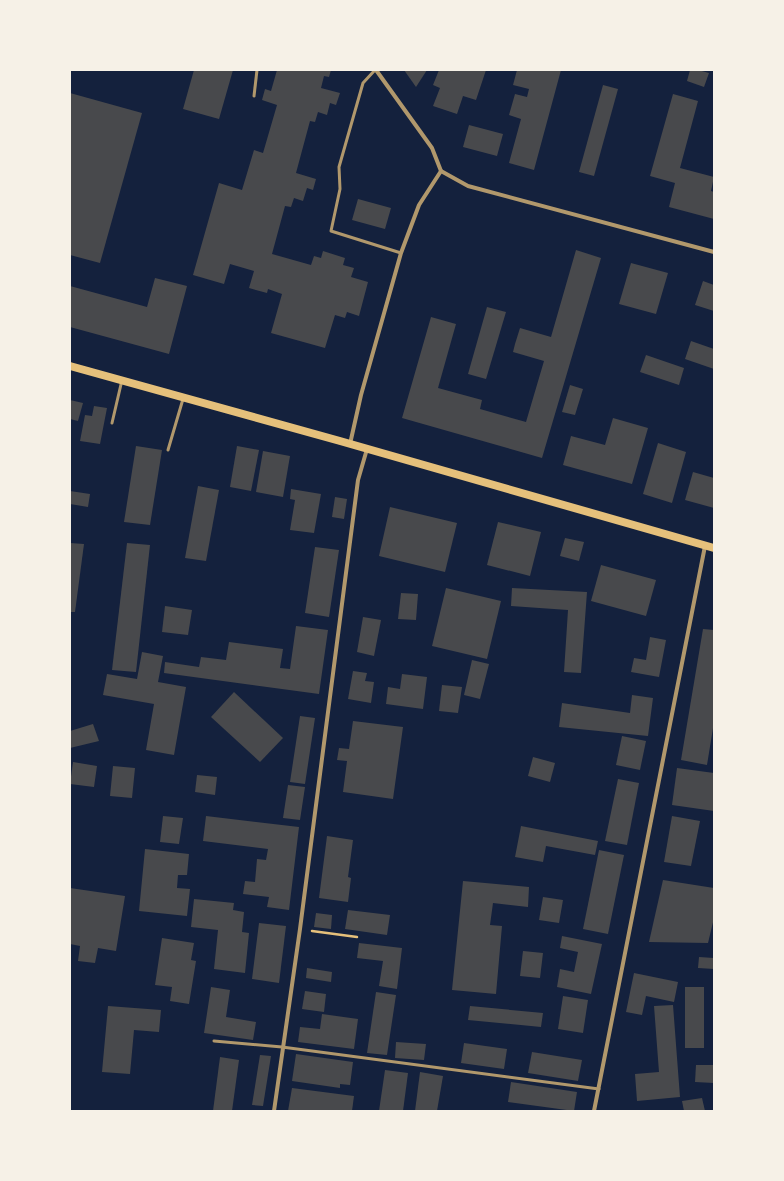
<svg xmlns="http://www.w3.org/2000/svg" width="784" height="1181" font-family="'Exo 2',sans-serif">
<style>
.building{fill:#48494c}
.lines{fill:none;stroke-linecap:round;stroke-linejoin:round}
.path{stroke:#e5c07b;stroke-width:2.5}
.service{stroke:#b1986c;stroke-width:3}
.minor{stroke:#b1986c;stroke-width:4}
.secondary{stroke:#e5c07b;stroke-width:8}
</style>
<rect width="100%" height="100%" fill="#14213d"/>
<g class="building">
<path d="M194,70h39l-14,49 -36,-10z"/>
<path d="M277,70h54l-2,7 -5,-1 -3,12 19,5 -4,12 -6,-2 -3,12 -9,-3 -3,10 -5,-1 -14,52 20,6 -3,11 -6,-2 -4,13 -9,-3 -3,9 -6,-1 -13,48 39,11 3,-9 7,2 2,-7 22,7 -2,7 11,3 -3,9 17,5 -9,34 -12,-4 -2,6 -10,-3 -10,33 -54,-15 11,-39 -14,-5 -1,4 -18,-5 5,-17 -24,-7 -6,20 -31,-9 26,-92 23,7 12,-40 9,3 14,-48 -15,-5 3,-11 6,2z"/>
<path d="M404,70h23l-11,17z"/>
<path d="M439,70h47l-10,30 -13,-4 -6,18 -24,-8 7,-18 -7,-3z"/>
<path d="M517,70h44l-27,100 -25,-7 12,-44 -12,-4 6,-21 12,3 2,-8 -16,-4z"/>
<path d="M690,70h8l11,3 -5,14 -17,-6z"/>
<path d="M603,85l15,4 -24,87 -15,-4z"/>
<path d="M70,93l72,20 -42,150 -30,-8z"/>
<path d="M673,94l25,7 -18,67 34,9 -3,14 3,1v27l-45,-12 6,-24 -25,-7z"/>
<path d="M469,125l34,9 -6,22 -34,-9z"/>
<path d="M358,199l33,9 -6,21 -33,-9z"/>
<path d="M576,250l25,8 -59,200 -140,-40 29,-101 25,7 -18,64 44,12 -2,9 46,13 18,-61 -31,-9 2,-8 5,-16 31,9z"/>
<path d="M631,263l37,10 -12,41 -37,-10z"/>
<path d="M155,278l32,8 -18,68 -99,-27v-41l77,21z"/>
<path d="M703,281l11,4v26l-19,-6z"/>
<path d="M487,307l19,5 -20,67 -18,-5z"/>
<path d="M691,341l23,8v20l-29,-10z"/>
<path d="M646,355l38,13 -5,17 -39,-13z"/>
<path d="M570,385l13,4 -8,26 -13,-3z"/>
<path d="M70,400l13,3 -5,18 -8,-2z"/>
<path d="M94,406l13,2 -7,36 -20,-3 5,-26 7,1z"/>
<path d="M613,418l35,10 -16,56 -69,-19 8,-29 34,9z"/>
<path d="M658,443l28,9 -14,51 -29,-9z"/>
<path d="M136,446l26,4 -12,75 -26,-3z"/>
<path d="M237,446l22,4 -8,41 -21,-4z"/>
<path d="M263,451l27,5 -7,41 -27,-5z"/>
<path d="M693,472l21,6v30l-29,-8z"/>
<path d="M198,486l21,4 -13,71 -21,-3z"/>
<path d="M291,489l30,5 -7,39 -24,-3 5,-30 -5,-1z"/>
<path d="M70,491l20,3 -2,13 -18,-3z"/>
<path d="M335,497l12,2 -3,20 -12,-2z"/>
<path d="M390,507l67,16 -12,49 -66,-16z"/>
<path d="M498,522l43,10 -11,44 -43,-11z"/>
<path d="M565,538l19,4 -5,19 -19,-5z"/>
<path d="M70,543l14,1 -9,68h-5z"/>
<path d="M127,543l23,2 -14,127 -24,-2z"/>
<path d="M315,547l24,3 -10,67 -24,-4z"/>
<path d="M601,565l55,15 -10,36 -55,-15z"/>
<path d="M446,588l55,13 -14,58 -55,-13z"/>
<path d="M512,588l75,4 -6,81 -17,-1 4,-62 -57,-4z"/>
<path d="M401,593l17,1 -2,26 -18,-1z"/>
<path d="M165,606l27,4 -4,25 -26,-3z"/>
<path d="M363,617l18,3 -7,36 -17,-4z"/>
<path d="M296,626l32,4 -9,64 -155,-21 1,-11 34,5 2,-10 25,3 3,-18 54,7 -3,19 10,1z"/>
<path d="M703,629l11,1v92l-7,43 -26,-5z"/>
<path d="M650,637l16,3 -7,37 -28,-5 3,-14 12,2z"/>
<path d="M142,652l21,4 -5,26 28,5 -12,68 -28,-5 8,-46 -51,-9 4,-21 30,5z"/>
<path d="M472,660l17,4 -9,35 -16,-4z"/>
<path d="M353,671l14,2 -2,8 9,1 -3,21 -23,-4z"/>
<path d="M402,674l25,3 -4,32 -37,-5 2,-17 12,2z"/>
<path d="M442,685l20,2 -4,26 -19,-2z"/>
<path d="M234,692l49,46 -23,24 -49,-45z"/>
<path d="M632,695l21,3 -5,38 -89,-9 3,-24 68,10z"/>
<path d="M300,716l15,2 -10,66 -15,-2z"/>
<path d="M353,721l50,6 -10,72 -50,-7 4,-31 -10,-1 2,-12 10,1z"/>
<path d="M93,724l6,17 -29,7v-17z"/>
<path d="M622,736l24,5 -6,29 -24,-5z"/>
<path d="M533,757l22,6 -5,19 -22,-6z"/>
<path d="M73,762l24,4 -3,21 -24,-3z"/>
<path d="M113,766l22,2 -3,30 -22,-2z"/>
<path d="M677,768l37,5v38l-42,-6z"/>
<path d="M197,775l20,2 -2,18 -20,-3z"/>
<path d="M618,779l21,4 -12,62 -22,-4z"/>
<path d="M288,785l17,2 -5,33 -17,-2z"/>
<path d="M163,816l20,2 -4,26 -19,-2z"/>
<path d="M206,816l93,11 -10,83 -22,-3 2,-10 -26,-3 2,-13 10,1 2,-23 9,1 2,-11 -65,-8z"/>
<path d="M672,816l28,5 -9,45 -27,-4z"/>
<path d="M521,826l77,15 -3,14 -49,-9 -3,16 -28,-5z"/>
<path d="M327,836l26,4 -5,37 3,1 -3,24 -29,-4z"/>
<path d="M145,849l44,5 -2,21h-9l-1,13 13,1 -3,27 -48,-5z"/>
<path d="M599,850l25,5 -16,79 -25,-5z"/>
<path d="M663,880l51,8v30l-6,25 -59,-1z"/>
<path d="M463,881l66,6 -1,20 -35,-4 -3,22 12,1 -6,68 -44,-4z"/>
<path d="M70,888l55,8 -9,55 -18,-3 -3,15 -17,-2 2,-15 -10,-2z"/>
<path d="M543,897l20,3 -4,23 -20,-3z"/>
<path d="M194,899l40,4 -1,7 11,2 -2,20 7,1 -4,40 -31,-4 4,-39 -27,-3z"/>
<path d="M348,910l42,5 -3,20 -42,-6z"/>
<path d="M316,913l16,2 -1,14 -17,-2z"/>
<path d="M259,923l27,3 -7,57 -27,-4z"/>
<path d="M562,936l40,8 -11,50 -34,-7 3,-18 14,3 4,-20 -18,-4z"/>
<path d="M162,938l32,5 -3,17 5,1 -7,43 -19,-3 2,-14 -17,-2z"/>
<path d="M359,943l43,5 -5,41 -18,-3 4,-25 -26,-3z"/>
<path d="M523,951l20,2 -3,25 -20,-2z"/>
<path d="M699,957l15,1v11l-16,-1z"/>
<path d="M307,968l25,4 -1,10 -25,-4z"/>
<path d="M634,973l44,9 -4,20 -28,-6 -4,19 -16,-3z"/>
<path d="M211,987l19,3 -4,27 30,5 -3,18 -49,-7z"/>
<rect x="685" y="987" width="19" height="61"/>
<path d="M305,991l21,3 -2,18 -22,-3z"/>
<path d="M376,992l20,3 -9,60 -20,-2z"/>
<path d="M563,996l25,4 -5,33 -25,-4z"/>
<path d="M673,1005l7,92 -43,4 -2,-27 24,-2 -5,-66z"/>
<path d="M108,1006l53,4 -2,22 -25,-2 -4,44 -28,-2z"/>
<path d="M470,1006l73,7 -2,14 -73,-7z"/>
<path d="M322,1014l36,5 -4,30 -56,-7 2,-15 20,2z"/>
<path d="M396,1042l30,2 -2,16 -29,-2z"/>
<path d="M464,1043l43,6 -3,20 -43,-6z"/>
<path d="M532,1052l50,8 -4,21 -50,-8z"/>
<path d="M296,1054l57,8 -3,23 -10,-1v4l-48,-7z"/>
<path d="M260,1055l11,1 -8,50 -11,-1z"/>
<path d="M220,1057l19,3 -7,51h-19z"/>
<path d="M696,1065h18v18l-19,-1z"/>
<path d="M385,1070l23,3 -5,38h-24z"/>
<path d="M420,1072l23,4 -6,35h-22z"/>
<path d="M511,1082l66,10 -3,19 -66,-9z"/>
<path d="M292,1088l62,8 -2,15h-64z"/>
<path d="M702,1098l3,13h-21l-2,-10z"/>
</g>
<g class="lines">
<path class="path" d="M312,931l45,6"/>
<g class="service">
<path d="M375,70l-12,13 -24,84 1,22 -9,42 70,22"/>
<path d="M254,96l3,-26"/>
<path d="M112,423l10,-43"/>
<path d="M168,450l15,-51"/>
<path d="M214,1041l68,6 317,42"/>
</g>
<g class="minor">
<path d="M376,70l56,78 9,23 27,15 246,66"/>
<path d="M350,444l11,-49 40,-142 18,-48 22,-34"/>
<path d="M274,1111l26,-182 58,-449 9,-31"/>
<path d="M594,1111l111,-565"/>
</g>
<path class="secondary" d="M70,366l270,75 374,107"/>
</g>
<rect width="784" height="1181" fill="none" stroke="#f6f1e7" stroke-width="142"/>
</svg>
